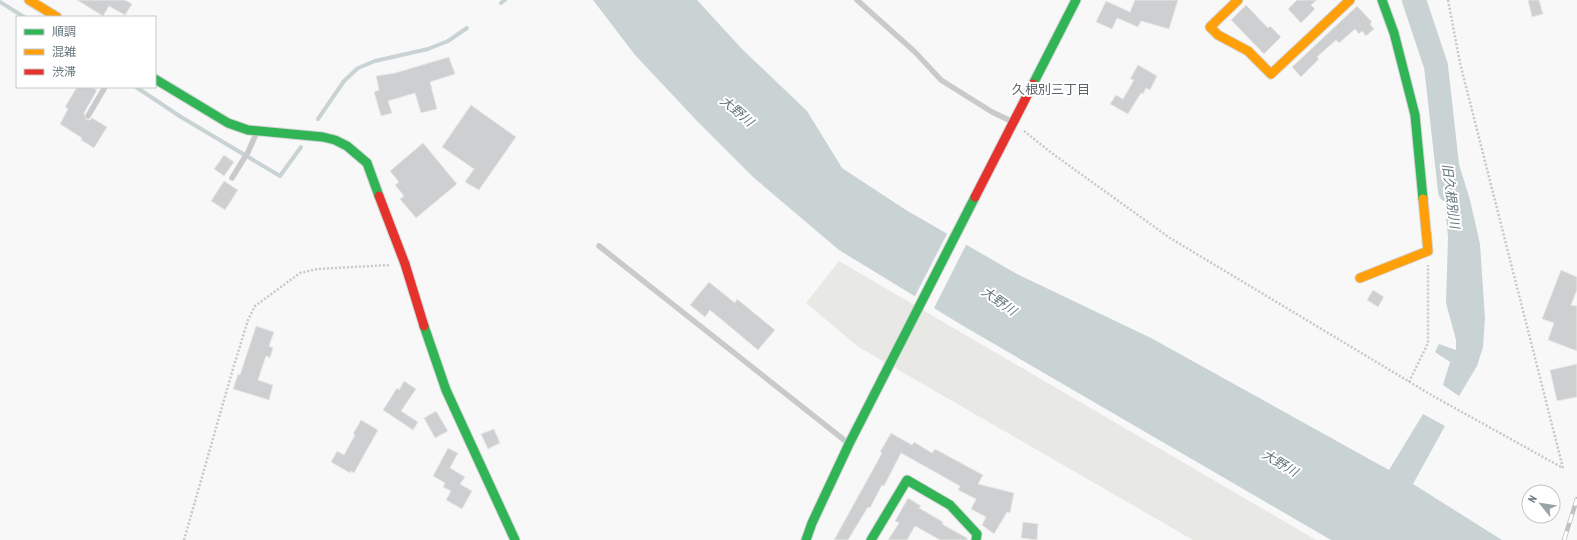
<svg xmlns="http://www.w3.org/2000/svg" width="1577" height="540" font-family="'PT Sans Narrow','Noto Sans JP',sans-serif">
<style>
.green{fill:#e8e9e5}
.water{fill:#cad3d4}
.pier{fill:#f8f8f8}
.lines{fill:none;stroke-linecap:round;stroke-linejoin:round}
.stream{stroke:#cad3d4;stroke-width:4}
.river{stroke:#cad3d4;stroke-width:24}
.building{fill:#cdcfd0;stroke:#e8e8e8}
.fast-casing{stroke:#d4d5d5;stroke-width:11}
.slow-casing{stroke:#d4d5d5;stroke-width:11}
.jam-casing{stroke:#d4d5d5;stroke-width:11}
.path{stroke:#c7c8c9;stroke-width:2.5;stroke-dasharray:2 2;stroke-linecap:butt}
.lane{stroke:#c9cacb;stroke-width:5.5}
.fast{stroke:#30b455;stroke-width:9}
.slow{stroke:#ff9f0a;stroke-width:9}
.jam{stroke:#e5322d;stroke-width:9}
.rail-casing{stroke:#bfc1c2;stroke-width:4.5}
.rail{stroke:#fff;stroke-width:3;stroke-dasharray:9;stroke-linecap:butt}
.labels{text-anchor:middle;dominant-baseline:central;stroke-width:4;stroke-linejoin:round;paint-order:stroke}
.neighbourhood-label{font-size:13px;fill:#58656a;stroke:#fff}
.water-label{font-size:13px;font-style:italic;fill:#627678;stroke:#fff}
</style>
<rect width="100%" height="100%" fill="#f8f8f8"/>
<path class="green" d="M839,261l477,279h-123l-336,-194 -51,-43z"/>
<g class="water">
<path d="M593,0h104l46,50 64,61 35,57 64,42 111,64 134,64 238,132 34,-56 22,12 -32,58 89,56h-171l-366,-213 -126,-77 -86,-73 -56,-56 -62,-66z"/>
<path d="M1457,158l13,42 10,44 5,74 -2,29 -6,19 -18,30 -16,-11 7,-23 -15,-10 4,-8 17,6v-10l-10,-37 2,-66 -8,-77z"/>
</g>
<path class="pier" d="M948,232l19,11 -34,67 -19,-12z"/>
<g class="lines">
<g class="stream">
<path d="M0,2l24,15"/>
<path d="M501,3l4,-3"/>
<path d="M136,87l45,30 99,59 21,-29"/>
<path d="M318,119l26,-38 14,-13 17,-7 53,-12 20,-8 19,-13"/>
</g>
<path class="river" d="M1414,0l22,66 14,125"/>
</g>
<g class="building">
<path d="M77,0h48l7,4 -7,11 -16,-9 -6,10z"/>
<path d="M1135,0h43l-9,29 -28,-8 -3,6 -21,-9 -5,11 -16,-7 10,-21 24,11z"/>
<path d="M1297,0h20l-6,5 4,4 -14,14 -13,-14z"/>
<path d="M1528,0h11l4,14 -11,3z"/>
<path d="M1246,5l22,23 2,-2 11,11 -17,17 -33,-34z"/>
<path d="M1357,6l15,16 -2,2 4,5 -8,7 -4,-5 -3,3 -4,-5 -16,14 -3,-3 -19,17 2,2 -18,18 -9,-10z"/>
<path d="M449,57l6,17 -25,8 7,27 -16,4 -6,-20 -27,8 4,12 -11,3 -7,-24 5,-2 -3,-14 19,-3z"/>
<path d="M1138,65l19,11 -7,14 -4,-2 -3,6 -2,-1 -13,21 -18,-10 6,-9 7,4 11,-19 -4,-1z"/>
<path d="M77,87h14l6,3 -13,23 2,6 4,1 2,-2 15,9 -13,21 -13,-8 1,-2 -22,-14 8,-15 -3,-2z"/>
<path d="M471,105l45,32 -37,53 -14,-8 9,-13 -32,-22z"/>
<path d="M423,143l34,41 -41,34 -16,-19 4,-3 -9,-11 4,-3 -9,-11z"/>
<path d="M224,155l10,7 -10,14 -10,-7z"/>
<path d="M224,181l14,9 -13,20 -14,-9z"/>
<path d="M1561,270l16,7v13l-6,15 6,1v45l-29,-11 6,-17 -12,-4z"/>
<path d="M709,282l26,21 2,-4 38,31 -17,20 -48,-40 -5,7 -15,-12z"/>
<path d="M1373,290l11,7 -6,10 -11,-7z"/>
<path d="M256,326l18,6 -5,14 4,2 -3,10 -4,-2 -8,24 15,5 -4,15 -36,-11 5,-15 2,1z"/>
<path d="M1577,364v33l-20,4 -7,-31z"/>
<path d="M404,381l12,8 -15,22 17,11 -5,8 -30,-20 14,-22 2,2z"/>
<path d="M436,411l12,20 -13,7 -11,-20z"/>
<path d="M361,420l17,10 -24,43 -3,-2 -1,2 -19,-11 6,-11 7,4 11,-20 -2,-1z"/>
<path d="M494,429l6,14 -12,6 -7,-15z"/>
<path d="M891,433l21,12 2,-3 18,11 3,-4 48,26 -5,9 36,9 -4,20 -3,-1 -13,22 -12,-9 4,-8 -15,-8 5,-10 -18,-9 2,-4 -59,-33 -17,33 -2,-1 -12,23 -2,-1 -20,33h-14l48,-87 -2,-1z"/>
<path d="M448,448l10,5 -8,15 15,9 -5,7 12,7 -10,18 -16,-9 5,-9 -8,-4 2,-4 -12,-7z"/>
<path d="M908,498l13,8 -2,2 24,14 -1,2 25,14v2h-27l-25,-14 -8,14h-19l11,-17 -4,-2z"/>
<path d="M1023,522l15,2 -1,16 -16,-2z"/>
</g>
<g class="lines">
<defs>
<g id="fast">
<path d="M1382,0l12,33 21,82 8,84"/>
<path d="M155,79l73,44 20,7 75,7 12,3 12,6 20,17 12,33"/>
<path d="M1033,84l43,-84"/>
<path d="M424,326l22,64 69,150"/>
<path d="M806,540l6,-17 37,-79 126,-247"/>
<path d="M871,540l36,-60 43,25 27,29 -1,6"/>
</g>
<g id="slow">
<path d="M29,0l28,17"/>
<path d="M1238,0l-28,27 8,8 30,16 23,23 79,-74"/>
<path d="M1360,278l68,-27 -5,-52"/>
</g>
<g id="jam">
<path d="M379,196l26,68 19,62"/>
<path d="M975,197l58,-113"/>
</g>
</defs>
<use href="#fast" class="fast-casing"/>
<use href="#slow" class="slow-casing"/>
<use href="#jam" class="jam-casing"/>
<g class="path">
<path d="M1448,0l12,63 103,405"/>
<path d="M1024,131l29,23 117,84 263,158 130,72"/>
<path d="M1409,382l19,-39v-78"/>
<path d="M184,540l48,-168 16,-52 7,-14 45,-33 17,-4 73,-4"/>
</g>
<g class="lane">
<path d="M857,0l58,52 26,28 51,32 21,10"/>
<path d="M88,116l17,-29"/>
<path d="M232,178l16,-26 9,-20"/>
<path d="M599,246l249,197"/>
</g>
<use href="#fast" class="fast"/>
<use href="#slow" class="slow"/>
<use href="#jam" class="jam"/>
<defs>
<path id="rail" d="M1564,540l13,-41"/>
</defs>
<use href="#rail" class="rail-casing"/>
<use href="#rail" class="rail"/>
</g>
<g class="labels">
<g class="neighbourhood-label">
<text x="1051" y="89">久根別三丁目</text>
</g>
<g class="water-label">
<text transform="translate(737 111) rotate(40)">大野川</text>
<text transform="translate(1451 196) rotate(83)">旧久根別川</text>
<text transform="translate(999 301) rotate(35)">大野川</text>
<text transform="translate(1280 463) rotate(31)">大野川</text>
</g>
</g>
<rect x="16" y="16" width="140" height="72" fill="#ffffff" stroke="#c2c9cb"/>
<rect x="24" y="29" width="20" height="6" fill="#30b455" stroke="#c2c9cb"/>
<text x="52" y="36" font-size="12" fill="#66777e">順調</text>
<rect x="24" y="49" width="20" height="6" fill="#ff9f0a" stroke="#c2c9cb"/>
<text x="52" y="56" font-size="12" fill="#66777e">混雑</text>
<rect x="24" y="69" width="20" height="6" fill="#e5322d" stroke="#c2c9cb"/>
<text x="52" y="76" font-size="12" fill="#66777e">渋滞</text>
<g transform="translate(1541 504) rotate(300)"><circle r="19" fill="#ffffff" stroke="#c2c9cb"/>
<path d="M0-3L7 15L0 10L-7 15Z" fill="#99a4a9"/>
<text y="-6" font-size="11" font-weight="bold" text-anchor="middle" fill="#66777e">N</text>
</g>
</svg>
